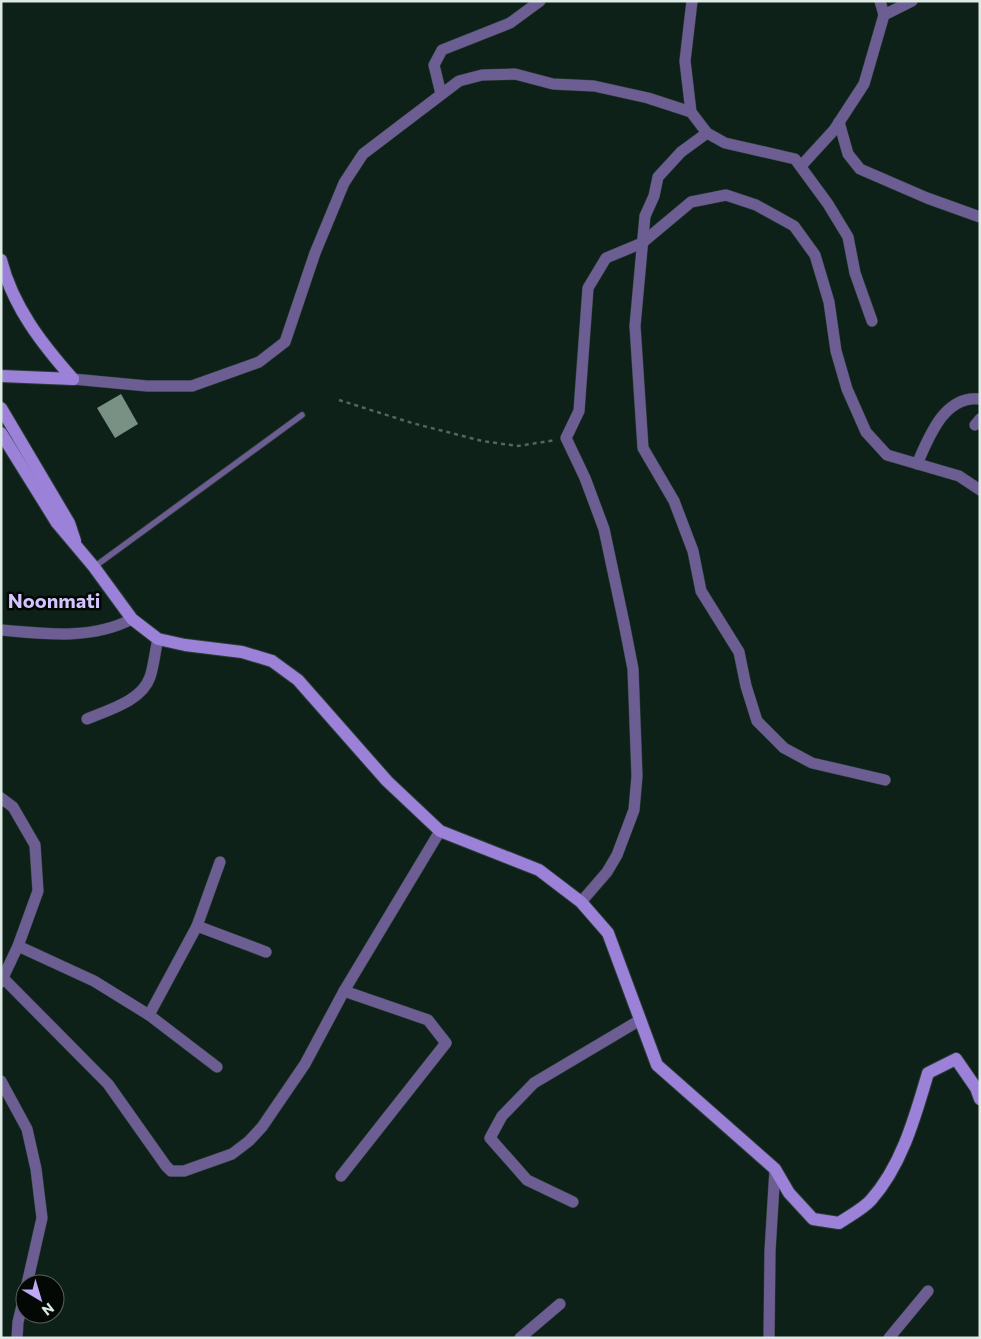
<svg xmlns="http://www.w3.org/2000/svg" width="981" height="1339" font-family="Commissioner,sans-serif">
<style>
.building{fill:#799085}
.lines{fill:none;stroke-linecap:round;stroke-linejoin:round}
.lane-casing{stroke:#2a3d35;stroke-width:7}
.street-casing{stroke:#2a3d35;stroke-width:12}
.secondary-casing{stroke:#2a3d35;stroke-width:14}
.path{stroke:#54665e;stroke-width:2.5;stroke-dasharray:4 4;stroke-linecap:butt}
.lane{stroke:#6c5d92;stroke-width:5.5}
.street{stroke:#6c5d92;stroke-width:11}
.secondary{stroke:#9b81d7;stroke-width:12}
.labels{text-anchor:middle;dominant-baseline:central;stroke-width:5;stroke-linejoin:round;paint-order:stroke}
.district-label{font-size:20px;font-weight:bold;fill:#d4c5fe;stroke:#030805}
</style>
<rect width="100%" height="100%" fill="#0d2118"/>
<path class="building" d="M121,394l17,30 -23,14 -18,-30z"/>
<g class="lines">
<defs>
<path id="lane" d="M94,567l208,-152"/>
<g id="street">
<path d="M880,1l4,14"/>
<path d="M441,94l-7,-29 8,-15 68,-27 30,-22"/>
<path d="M691,112l-6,-51 7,-60"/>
<path d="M839,122l9,32 12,15 67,29 53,19"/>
<path d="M707,133l-26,19 -23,25 -4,19 -9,20 -10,110 8,122 31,53 19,50 8,40 38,61 7,34 11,35 27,27 28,15 73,17"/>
<path d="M801,166l33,-36 30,-46 20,-69 28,-14"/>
<path d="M73,379l74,7h45l67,-24 26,-20 30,-89 29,-70 19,-29 96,-73 23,-6 33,-1 38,10 41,2 54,12 43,14 16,21 18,10 70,16 33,45 20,33 7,36 17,48"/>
<path d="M975,425l5,-6"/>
<path d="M917,464c12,-27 27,-69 63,-65"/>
<path d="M1,630c44,4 91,10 131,-11"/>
<path d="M87,719c21,-9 55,-18 63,-42 4,-12 5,-26 8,-38"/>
<path d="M1,798l12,9 22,38 3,46 -20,55 -17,36"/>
<path d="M581,902l26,-30 10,-17 17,-45 3,-34 -4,-107 -9,-46 -20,-94 -19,-51 -19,-40 13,-27 9,-123 18,-30 36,-15 49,-41 35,-7 30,10 38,21 21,29 14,47 7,49 11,38 19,43 21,23 72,21 21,14"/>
<path d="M197,926l69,26"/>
<path d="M18,946l76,35 55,34 68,52"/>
<path d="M3,978l105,106 58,82 5,5h13l48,-17 17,-13 13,-14 43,-63 39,-73 96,-160"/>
<path d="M149,1015l48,-89 23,-64"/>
<path d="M1,1081l26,48 9,40 6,49 -15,66"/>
<path d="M341,1176l105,-133 -18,-23 -84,-29"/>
<path d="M573,1202l-46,-22 -37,-42 12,-22 32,-33 106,-63"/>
<path d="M17,1338l1,-16 7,-29"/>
<path d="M520,1338l40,-34"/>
<path d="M769,1338l1,-87 5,-82"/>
<path d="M889,1338l39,-47"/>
</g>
<g id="secondary">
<path d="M1,260c12,47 41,84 72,119"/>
<path d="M1,376l72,3"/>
<path d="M1,408l68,115 6,18"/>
<path d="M1,433l56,90 37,44 38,52 26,20 27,6 57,7 30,9 26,19 89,101 53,50 99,39 42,32 27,31 49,132 118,104 14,24 24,26 26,4c10,-7 24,-14 32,-23 31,-35 44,-83 57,-127l28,-14 20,29 4,11"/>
</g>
</defs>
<use href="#lane" class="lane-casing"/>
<use href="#street" class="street-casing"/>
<use href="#secondary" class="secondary-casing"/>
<path class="path" d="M339,400l73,23 70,18 36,5 38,-6"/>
<use href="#lane" class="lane"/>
<use href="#street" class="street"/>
<use href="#secondary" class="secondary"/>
</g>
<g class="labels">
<g class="district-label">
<text x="54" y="600">Noonmati</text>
</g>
</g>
<rect width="981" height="1339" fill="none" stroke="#deeae4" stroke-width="5"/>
<g transform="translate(40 1299) rotate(142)"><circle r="24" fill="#030805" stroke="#5b625e"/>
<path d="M0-4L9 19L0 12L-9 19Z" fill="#bea9f5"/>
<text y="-8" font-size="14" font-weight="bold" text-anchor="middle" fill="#deeae4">N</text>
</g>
</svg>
